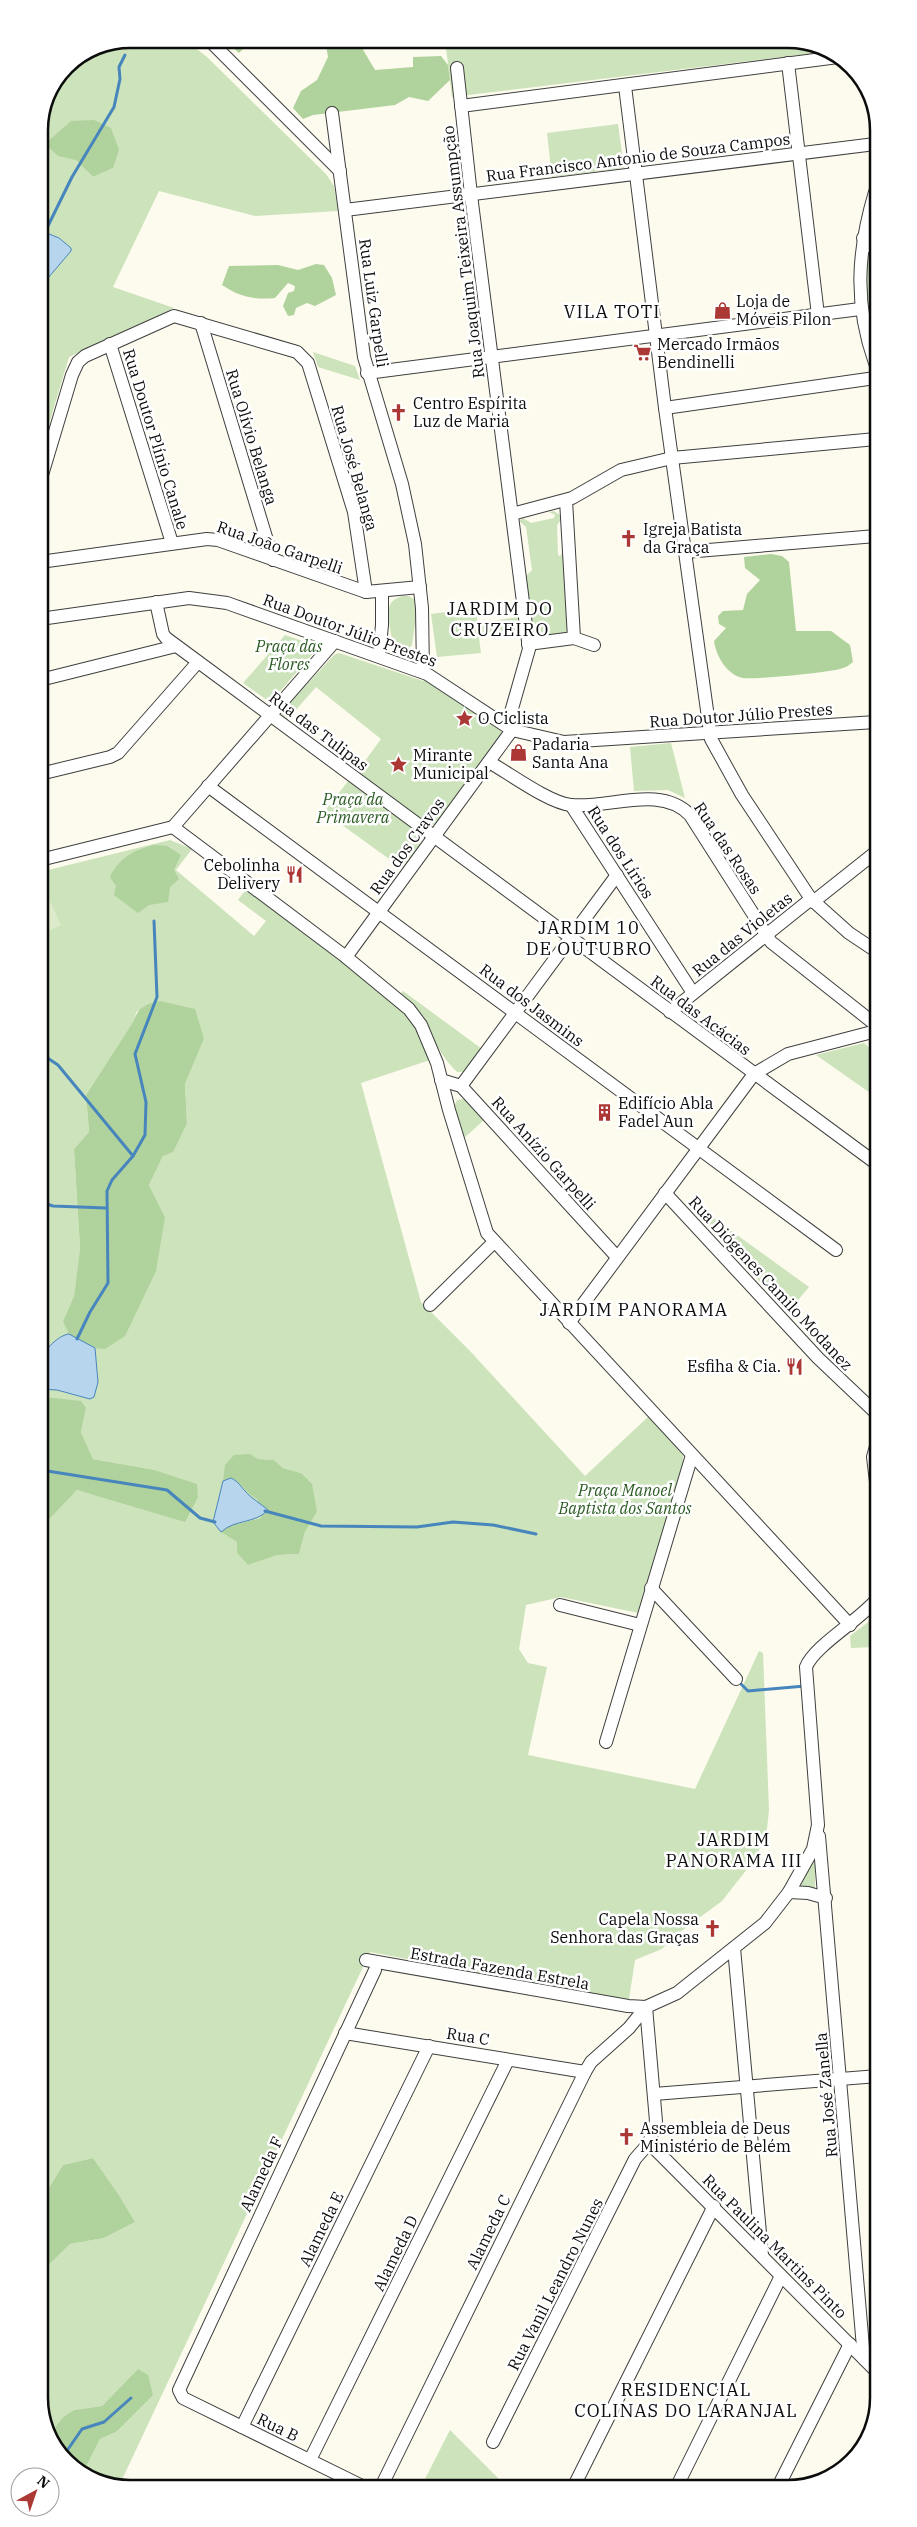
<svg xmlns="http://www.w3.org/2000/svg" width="917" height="2527" font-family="'IBM Plex Serif',serif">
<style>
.green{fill:#cce3bb;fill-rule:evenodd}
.forest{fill:#b0d29c}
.pitch{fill:#deebcb}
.water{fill:#b7d6ee;stroke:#4785bd}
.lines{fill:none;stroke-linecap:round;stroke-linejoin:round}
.stream{stroke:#4785bd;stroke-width:3}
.minor-casing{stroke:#3f3f3f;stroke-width:14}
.minor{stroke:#fff;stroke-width:12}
.labels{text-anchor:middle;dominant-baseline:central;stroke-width:5;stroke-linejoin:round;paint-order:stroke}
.street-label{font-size:16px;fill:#0c0c0c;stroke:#fff}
.poi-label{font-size:16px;fill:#0c0c0c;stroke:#fff;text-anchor:start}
.park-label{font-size:16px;font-style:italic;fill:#2c5b24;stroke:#fff}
.neighbourhood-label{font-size:18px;letter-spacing:1px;fill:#0c0c0c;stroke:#fff}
.rim{fill:none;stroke:#0c0c0c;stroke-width:2.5}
</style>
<rect width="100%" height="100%" fill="#fdfbed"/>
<g class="green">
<path d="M130,39h54l23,18 119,117 8,12 4,25 -83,5 -96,-25 -46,96 61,21 -105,49 -30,100v-333l27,-59 29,-19zM76,160l37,8 -20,9z"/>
<path d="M445,39h349l30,13 -372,45z"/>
<path d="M618,124l6,44 -72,9 -5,-44z"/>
<path d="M870,257l5,4v70c-10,-24 -9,-47 -8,-73z"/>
<path d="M313,352l42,14 5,14 -42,-13z"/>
<path d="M554,511l9,6 -6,8 1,30 2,1 5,-6 4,84 -33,4 -2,-2 -9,-59 7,-7 -6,-43 -7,-6 4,-3 8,5 23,-5 1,-3 -6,-3z"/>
<path d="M402,596h7l6,4 2,10 -5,35 -8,8 -7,-2c-5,-6 -11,-38 -7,-46 2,-5 7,-7 12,-9z"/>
<path d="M475,608l3,15 40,-6 2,15 -41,6 2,15 -44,4 -6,-43z"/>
<path d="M285,635l29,10 2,5 -41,47 -8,3 -24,-17z"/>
<path d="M339,653l84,28 2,-2 76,52 -1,6 -65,88h-7l-71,-53 24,-33 -65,-52 -30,34 -4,-4 -1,-6 26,-30 2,1 25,-27z"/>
<path d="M671,743l14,55 -17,-8 -34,1 -4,-44z"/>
<path d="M349,780l72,55 1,7 -19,27 -79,-57z"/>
<path d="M170,840l22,9 -16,21 78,66 12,-15 -28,-21 9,-12 87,65 78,66 18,41 -69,23 60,219 49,49 115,125 64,-60 34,39v7l-45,151 -77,-16 -35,8 -7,44 9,14 19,4 -19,88 167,34 64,-138 4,2 6,157 -3,28 -15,26 -29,37 -50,37 -10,11 -27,11 -6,39 -26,-3 -233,-44 -251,534 -36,-13 17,-34 16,-7 22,-63 -36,37 -28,4 -11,7 -13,17 -8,-13v-149l28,-28 34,-6 31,-16 -16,-27 -26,-37 -30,7 -21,34 -1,-671 36,-38 22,6 99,1 -2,-13 -41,-14 -62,-11 -12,-27 5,-24 -42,-11 -3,4 -1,-529zM137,1011l67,28 -19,45 2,39 -24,33 -14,29 16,32 -102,104 11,-25 6,-48 -6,-99 15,-17 -3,-37 47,-73zM249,1454l9,5 16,1 9,8 18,5 16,39 -12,20 -6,22 -21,1 -30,10 -11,-12v-11l-15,-10 6,-6 33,-8 -4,-19 -26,-21 -8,3z"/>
<path d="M403,991l79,58 -18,23h-7c-24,-23 -31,-56 -56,-79z"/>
<path d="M864,1043l12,11v43l-60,-42z"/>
<path d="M464,1099l20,21 -21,19 -9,-32 3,-7z"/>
<path d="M701,1209l108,78 -21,25 -91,-98z"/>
<path d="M871,1620l2,27 -22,1 -1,-12z"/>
<path d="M813,1861l2,4v24l-15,-2z"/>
<path d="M450,2430l56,56 -85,1z"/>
</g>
<g class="forest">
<path d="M223,39h31l-15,14z"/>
<path d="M325,39h37v9l13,22 38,-3v-10l28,-1 7,9 2,15 -22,21 -19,-4 -14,8 -82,10 -10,4 -10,-11 8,-17 16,-11 11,-23z"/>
<path d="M94,120l17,8 8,22 -6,18 -20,9 -17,-17 -18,-4 -13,-12 26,-23z"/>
<path d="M316,264l8,1 8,13 4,17 -21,11 -8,-3 -11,5 -2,7 -6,1 -5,-10 5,-13 6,-2 1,-5 -7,-3 -13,15c-21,2 -35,-1 -53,-13l7,-19 49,-1 20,5z"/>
<path d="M771,554l11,2 7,6 7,69h35l19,14 3,17c-3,2 -6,5 -10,6 -8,4 -90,12 -100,10 -16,-3 -27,-22 -29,-37l12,-13 -7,-4 -1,-8 5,-5 20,-1 4,-16 13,-14 -15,-12 -1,-11z"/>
<path d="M154,845l13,1 14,9 -7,15 5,9 -9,8 -2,15 -19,3 -11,8 -24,-18 2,-9 -6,-9c9,-19 24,-27 44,-32z"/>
<path d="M160,1001l35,8 9,30 -19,45 2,39 -14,29 -10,4 -14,29 16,32 -9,54 -31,65 -20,13 -10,-1 -26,-14 -6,-13 11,-25 6,-48 -6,-99 15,-17 -3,-37 47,-73c6,-15 12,-18 27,-21z"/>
<path d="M44,1397l37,4 5,7 -5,24 12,27 62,11 42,14 1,13 -13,25 -108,-32 -36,38v-127z"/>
<path d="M250,1454l8,5 16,1 9,8 18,5 11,11 5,28 -12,20 -6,22 -21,1 -30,10 -11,-12v-11l-16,-10 7,-6 33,-8 -4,-19c-11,-6 -15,-15 -26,-21l-8,3 2,-16 9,-10z"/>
<path d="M93,2158l26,37 16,27 -31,16 -34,6 -28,28v-73l21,-34z"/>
<path d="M138,2369l10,6 5,20 -37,37 -16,7 -17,34 -9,-4 -24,-35 13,-17 11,-7 28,-4z"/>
</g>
<path class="pitch" d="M48,897l13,28 -21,10v-35z"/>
<g class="water">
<path d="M39,230l20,8 12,10v3l-23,27 -9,-1z"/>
<path d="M69,1334l26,14 3,34 -4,15 -4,2 -33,-9 -16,-1c0,-9 -2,-20 0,-28 2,-11 18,-26 28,-27z"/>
<path d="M231,1478c8,4 9,8 15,14 4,5 15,12 22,18 -13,14 -33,9 -47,22l-8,-10 10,-41z"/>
</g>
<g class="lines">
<g class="stream">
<path d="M43,236l29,-59 42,-70 6,-28 -1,-12 6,-12"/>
<path d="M39,280l4,38 -4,8"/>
<path d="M40,1053l18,12 75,91"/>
<path d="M40,1202l13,4 53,2"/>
<path d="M77,1339l13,-27 18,-29 -1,-92 5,-11 21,-24 12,-21 1,-33 -11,-48 22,-57 -3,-76"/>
<path d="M41,1418c5,15 11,29 0,43"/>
<path d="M41,1470l126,20 33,28 15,4"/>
<path d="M265,1511l56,15 96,1 36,-5 40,3 43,9"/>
<path d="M738,1681l10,10 57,-5"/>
<path d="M64,2455l18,-26 22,-7 27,-24"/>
</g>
<defs>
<g id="minor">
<path d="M208,39l132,132"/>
<path d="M788,63l30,252"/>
<path d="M457,68l14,127 58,454 -22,77"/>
<path d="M625,86l40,322 46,331 31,56 69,104 38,34 27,18"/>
<path d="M461,106l377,-49"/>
<path d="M332,113l32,244 38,127 13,60 7,64 1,64"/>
<path d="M875,192c-18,60 -21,112 0,171"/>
<path d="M345,210l530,-66"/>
<path d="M863,238l12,12"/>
<path d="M201,323l72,237"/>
<path d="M110,344l62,199"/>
<path d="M367,373l493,-64"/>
<path d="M665,408l210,-30"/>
<path d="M39,485l33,-110 6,-13 7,-6 89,-40 123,36 11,11 46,149 12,80"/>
<path d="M512,514l60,-16 49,-28 51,-12 204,-19"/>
<path d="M685,552l191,-16"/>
<path d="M40,562l167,-23 11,1 148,52 54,-5"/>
<path d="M156,602l7,32 3,4 711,526"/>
<path d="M40,619l149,-21 38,5 200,71 85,56 52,12 312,-20"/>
<path d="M574,638l20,7"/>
<path d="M528,644l46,-6 -8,-138"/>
<path d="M379,656l3,-31v-33"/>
<path d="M40,680l136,-34"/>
<path d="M489,762c20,11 60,41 82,43 38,4 89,-21 119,10l81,127 105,83"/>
<path d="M40,774l70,-17 8,-4 80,-91"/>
<path d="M208,786l628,464"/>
<path d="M571,805l122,188"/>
<path d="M173,827l173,130 63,52 12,16 16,38 12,47 38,123 363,392"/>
<path d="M173,827l162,-186"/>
<path d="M40,860l133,-33"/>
<path d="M813,902l63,-50"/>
<path d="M346,957l166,-227"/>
<path d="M670,1012l141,-113"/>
<path d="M441,1080l20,6 156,171"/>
<path d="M461,1086l156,-211"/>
<path d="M665,1193l153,165 59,56"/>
<path d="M430,1305l64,-63"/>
<path d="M569,1323l185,-249 34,-20 88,-23"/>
<path d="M877,1443l-4,14 4,33"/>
<path d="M651,1588l85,91"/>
<path d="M560,1605l80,20"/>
<path d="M606,1742l86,-287"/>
<path d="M819,1836l45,523"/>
<path d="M789,1892l19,1 18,5"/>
<path d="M734,1948l28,307"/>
<path d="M366,1960l262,46 18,1 31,-14 88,-70 24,-31 24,-43 5,-24 -12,-158c8,-21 54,-47 71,-68"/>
<path d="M345,2033l240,39"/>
<path d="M654,2094l224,-18"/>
<path d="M649,2143l229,230"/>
<path d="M242,2427l187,-381"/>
<path d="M493,2442l142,-283 14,-16 7,-22 -10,-114"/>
<path d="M310,2460l198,-400"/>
<path d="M779,2485l71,-141"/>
<path d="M574,2486l140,-280"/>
<path d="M677,2486l104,-210"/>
<path d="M364,2487l-181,-89 -4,-8 196,-420"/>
<path d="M381,2487l204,-415 6,-10 38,-34 17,-21"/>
</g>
</defs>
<use href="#minor" class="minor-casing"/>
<use href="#minor" class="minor"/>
</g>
<defs>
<symbol id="shop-bare" viewBox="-9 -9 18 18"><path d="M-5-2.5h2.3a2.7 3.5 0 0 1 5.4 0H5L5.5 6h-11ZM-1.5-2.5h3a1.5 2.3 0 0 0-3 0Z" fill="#ab3835" stroke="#fff" stroke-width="2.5" paint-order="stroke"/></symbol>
<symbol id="supermarket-bare" viewBox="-9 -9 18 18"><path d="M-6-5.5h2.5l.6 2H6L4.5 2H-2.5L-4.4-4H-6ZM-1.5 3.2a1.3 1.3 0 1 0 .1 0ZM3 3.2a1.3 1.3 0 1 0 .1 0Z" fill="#ab3835" stroke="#fff" stroke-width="2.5" paint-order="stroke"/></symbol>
<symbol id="church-bare" viewBox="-9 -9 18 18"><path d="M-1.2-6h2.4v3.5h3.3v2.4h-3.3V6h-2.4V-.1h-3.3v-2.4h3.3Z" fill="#ab3835" stroke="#fff" stroke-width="2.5" paint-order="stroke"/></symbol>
<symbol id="sight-bare" viewBox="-9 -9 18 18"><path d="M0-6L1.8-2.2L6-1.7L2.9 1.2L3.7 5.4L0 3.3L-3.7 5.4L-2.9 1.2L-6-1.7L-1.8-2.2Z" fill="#ab3835" stroke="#fff" stroke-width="2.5" paint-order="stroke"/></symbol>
<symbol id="restaurant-bare" viewBox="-9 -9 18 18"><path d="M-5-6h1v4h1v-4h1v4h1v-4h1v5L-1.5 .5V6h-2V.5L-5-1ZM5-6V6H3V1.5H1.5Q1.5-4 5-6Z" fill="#ab3835" stroke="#fff" stroke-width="2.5" paint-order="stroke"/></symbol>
<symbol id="building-bare" viewBox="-9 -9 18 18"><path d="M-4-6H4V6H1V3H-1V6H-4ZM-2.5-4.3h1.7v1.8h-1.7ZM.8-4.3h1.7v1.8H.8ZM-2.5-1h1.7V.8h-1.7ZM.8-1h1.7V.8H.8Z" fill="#ab3835" stroke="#fff" stroke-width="2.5" paint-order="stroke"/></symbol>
</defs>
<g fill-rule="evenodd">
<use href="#shop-bare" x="710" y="298" width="25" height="25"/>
<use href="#supermarket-bare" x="630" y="340" width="25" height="25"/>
<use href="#church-bare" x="386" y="400" width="25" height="25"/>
<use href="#church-bare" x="616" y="526" width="25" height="25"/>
<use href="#sight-bare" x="452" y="706" width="25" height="25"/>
<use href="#shop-bare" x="506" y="740" width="25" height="25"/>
<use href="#sight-bare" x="386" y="752" width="25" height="25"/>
<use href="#restaurant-bare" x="282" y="862" width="25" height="25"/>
<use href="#building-bare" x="592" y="1100" width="25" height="25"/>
<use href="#restaurant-bare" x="782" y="1354" width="25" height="25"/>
<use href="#church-bare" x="700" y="1916" width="25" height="25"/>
<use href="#church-bare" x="614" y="2124" width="25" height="25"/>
</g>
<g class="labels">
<g class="street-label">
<text transform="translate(638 157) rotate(-7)">Rua Francisco Antonio de Souza Campos</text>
<text transform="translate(463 252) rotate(-97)">Rua Joaquim Teixeira Assumpção</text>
<text transform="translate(374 303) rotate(82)">Rua Luiz Garpelli</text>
<text transform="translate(252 437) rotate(73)">Rua Olívio Belanga</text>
<text transform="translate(156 439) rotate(73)">Rua Doutor Plínio Canale</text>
<text transform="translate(355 468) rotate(74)">Rua José Belanga</text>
<text transform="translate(280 547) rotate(19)">Rua João Garpelli</text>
<text transform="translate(350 630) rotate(20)">Rua Doutor Júlio Prestes</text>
<text transform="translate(741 715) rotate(-4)">Rua Doutor Júlio Prestes</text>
<text transform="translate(319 731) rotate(37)">Rua das Tulipas</text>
<text transform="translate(407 846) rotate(-54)">Rua dos Cravos</text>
<text transform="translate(728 848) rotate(56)">Rua das Rosas</text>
<text transform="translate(621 852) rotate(57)">Rua dos Lírios</text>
<text transform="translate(742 934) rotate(-39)">Rua das Violetas</text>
<text transform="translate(532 1005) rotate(37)">Rua dos Jasmins</text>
<text transform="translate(701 1015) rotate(37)">Rua das Acácias</text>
<text transform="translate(544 1153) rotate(48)">Rua Anízio Garpelli</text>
<text transform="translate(771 1283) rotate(47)">Rua Diógenes Camilo Modanez</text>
<text transform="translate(500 1968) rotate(10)">Estrada Fazenda Estrela</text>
<text transform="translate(468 2036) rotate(9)">Rua C</text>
<text transform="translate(826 2095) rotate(-95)">Rua José Zanella</text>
<text transform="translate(261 2174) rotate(-65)">Alameda F</text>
<text transform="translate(321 2229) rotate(-64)">Alameda E</text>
<text transform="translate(488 2232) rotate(-64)">Alameda C</text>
<text transform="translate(775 2246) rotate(45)">Rua Paulina Martins Pinto</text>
<text transform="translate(395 2253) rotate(-64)">Alameda D</text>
<text transform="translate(555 2284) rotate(-63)">Rua Vanil Leandro Nunes</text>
<text transform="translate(278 2427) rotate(26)">Rua B</text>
</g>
<g class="poi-label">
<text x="736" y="301">Loja de<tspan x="736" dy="18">Móveis Pilon</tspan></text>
<text x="657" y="344">Mercado Irmãos<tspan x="657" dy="18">Bendinelli</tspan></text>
<text x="413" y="403">Centro Espírita<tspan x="413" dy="18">Luz de Maria</tspan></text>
<text x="643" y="529">Igreja Batista<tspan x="643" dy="18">da Graça</tspan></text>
<text x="478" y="718">O Ciclista</text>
<text x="532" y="744">Padaria<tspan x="532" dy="18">Santa Ana</tspan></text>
<text x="413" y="755">Mirante<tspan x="413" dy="18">Municipal</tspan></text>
<text x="280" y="865" text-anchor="end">Cebolinha<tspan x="280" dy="18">Delivery</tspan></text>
<text x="618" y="1103">Edifício Abla<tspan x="618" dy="18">Fadel Aun</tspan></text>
<text x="781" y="1366" text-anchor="end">Esfiha &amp; Cia.</text>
<text x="699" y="1919" text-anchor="end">Capela Nossa<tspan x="699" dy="18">Senhora das Graças</tspan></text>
<text x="640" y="2128">Assembleia de Deus<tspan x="640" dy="18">Ministério de Belém</tspan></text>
</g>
<g class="park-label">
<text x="289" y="646">Praça das<tspan x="289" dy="18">Flores</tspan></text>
<text x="353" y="799">Praça da<tspan x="353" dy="18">Primavera</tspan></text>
<text x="625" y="1490">Praça Manoel<tspan x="625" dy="18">Baptista dos Santos</tspan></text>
</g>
<g class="neighbourhood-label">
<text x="612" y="311">VILA TOTI</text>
<text x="500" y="608">JARDIM DO<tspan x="500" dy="21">CRUZEIRO</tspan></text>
<text x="589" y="927">JARDIM 10<tspan x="589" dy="21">DE OUTUBRO</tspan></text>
<text x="634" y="1309">JARDIM PANORAMA</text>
<text x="734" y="1839">JARDIM<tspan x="734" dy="21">PANORAMA III</tspan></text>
<text x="686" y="2389">RESIDENCIAL<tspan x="686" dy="21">COLINAS DO LARANJAL</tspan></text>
</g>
</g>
<path d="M0 0H917V2527H0ZM130 48H788A82 82 0 0 1 870 130V2398A82 82 0 0 1 788 2480H130A82 82 0 0 1 48 2398V130A82 82 0 0 1 130 48Z" fill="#fff" fill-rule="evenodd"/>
<path class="rim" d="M130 48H788A82 82 0 0 1 870 130V2398A82 82 0 0 1 788 2480H130A82 82 0 0 1 48 2398V130A82 82 0 0 1 130 48Z"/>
<g transform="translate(35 2492) rotate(40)"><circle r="24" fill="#ffffff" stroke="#9e9e9e"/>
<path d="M0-4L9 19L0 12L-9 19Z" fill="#ab3835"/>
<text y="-8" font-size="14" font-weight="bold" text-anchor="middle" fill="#0c0c0c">N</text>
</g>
</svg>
